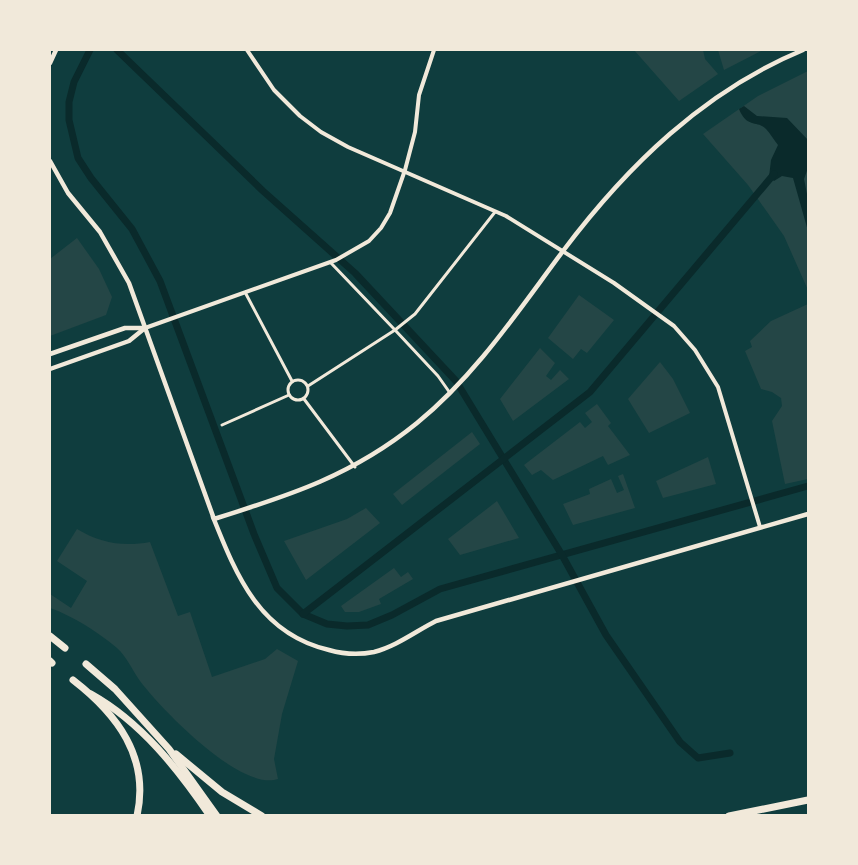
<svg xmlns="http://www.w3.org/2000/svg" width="858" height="865" font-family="'Varela Round',sans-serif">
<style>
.green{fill:#244646}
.water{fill:#0a2a2b}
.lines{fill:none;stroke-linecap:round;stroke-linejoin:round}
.canal{stroke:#0a2a2b;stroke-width:7}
.pedestrian{stroke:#f1e9da;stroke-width:3}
.minor{stroke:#f1e9da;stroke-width:4}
.tertiary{stroke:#f1e9da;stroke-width:4.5}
.motorway{stroke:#f1e9da;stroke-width:7}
</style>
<rect width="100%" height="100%" fill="#0f3d3e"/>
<g class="green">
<path d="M634,50h69l2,9 13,15 -39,27z"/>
<path d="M718,50h45l-39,20z"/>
<path d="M808,71v219l-24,-54 -36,-51 -45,-51 55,-38z"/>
<path d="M77,238l22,31 13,28 -6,18 -56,21v-77z"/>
<path d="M579,295l35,25 -27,33 -6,-4 -8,10 -25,-21z"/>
<path d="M808,304v175l-23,5 -13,-63 10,-15 -1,-8 -9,-6 -11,-3 -16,-38 7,-4 -2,-6 21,-20z"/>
<path d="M540,348l15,15 -9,13 5,4 9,-10 9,9 -56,42 -13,-22z"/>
<path d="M660,362l13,17 17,34 -41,20 -21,-34z"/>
<path d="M597,404l14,19 -3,3 22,29 -22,10 -5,-9 -50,24 -12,-10 -9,5 -8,-10 56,-43 5,6 7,-6 -7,-9z"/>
<path d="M472,432l8,12 -78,61 -9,-11z"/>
<path d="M708,457l8,27 -53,14 -7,-17z"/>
<path d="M623,474l12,34 -62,17 -10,-21 27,-10 -1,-5 22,-10 6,14 7,-3 -6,-14z"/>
<path d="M497,501l22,37 -59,17 -12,-16z"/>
<path d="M366,508l14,15 -74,57 -22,-39 63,-22z"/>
<path d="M77,529c23,14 46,18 73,13l28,74 12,-4 22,65 53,-18 12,-10 21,12 -16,53 -8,45 4,20c-37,13 -117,-70 -138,-98 -8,-11 -13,-24 -23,-33 -19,-16 -44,-32 -67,-40v-14l21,14 16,-27 -30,-20z"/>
<path d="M394,568l7,9 7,-5 5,7 -34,20 2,5 -22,8h-14l-4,-6z"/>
</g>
<path class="water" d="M744,106l13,10 30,2 21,22v28l-4,11 4,20v32l-15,-53 -11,-2 -8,5 -5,-4 2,-17 7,-15c-4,-5 -8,-12 -12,-16 -8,-9 -19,0 -27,-20z"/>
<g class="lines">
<g class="canal">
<path d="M90,50l-16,32 -5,20v18l9,38 13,20 41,51 28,52 94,253 23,54 26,26 24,10 20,2 21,-1 24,-10 48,-26 368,-103"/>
<path d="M117,50l146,141 92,82 101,108 106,174 44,80 74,107 18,16 32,-5"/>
<path d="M303,614l287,-222 184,-218"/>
</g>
<g class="pedestrian">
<path d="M246,294l46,87"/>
<circle cx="298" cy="390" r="10"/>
<path d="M308,386l87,-56 -64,-67"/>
<path d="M450,393l-12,-17 -43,-46 20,-16 80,-102"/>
<path d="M304,399l51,68"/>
<path d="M222,425l67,-30"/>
</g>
<g class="minor">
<path d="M247,50l27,40 26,26 21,16 27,15 158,69 108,67 60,43 21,24 23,37 42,140"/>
<path d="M145,328l191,-68 33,-19 12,-13 9,-15 15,-43 10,-38 4,-37 15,-45"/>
</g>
<g class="tertiary">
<path d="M50,63l6,-13"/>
<path d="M50,161l18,32 32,39 29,51 85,236c77,-24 139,-44 203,-96 59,-48 101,-112 146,-172 64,-85 141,-160 240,-201"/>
<path d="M50,354l75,-26h20"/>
<path d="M50,369l79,-28 16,-13"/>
<path d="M213,517c24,60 47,117 116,133 14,4 30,5 45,2 23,-6 42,-21 62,-31l372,-107"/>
</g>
<g class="motorway">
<path d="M50,636l15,12"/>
<path d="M50,661l2,2"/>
<path d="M86,664l29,25 54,60 48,67"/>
<path d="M73,680c44,34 77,77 64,136"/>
<path d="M91,694c50,28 87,75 119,122"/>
<path d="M176,754l46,38 40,24"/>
<path d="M729,816l79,-16"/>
</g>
</g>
<rect width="858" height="865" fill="none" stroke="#f1e9da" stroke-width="102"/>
</svg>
